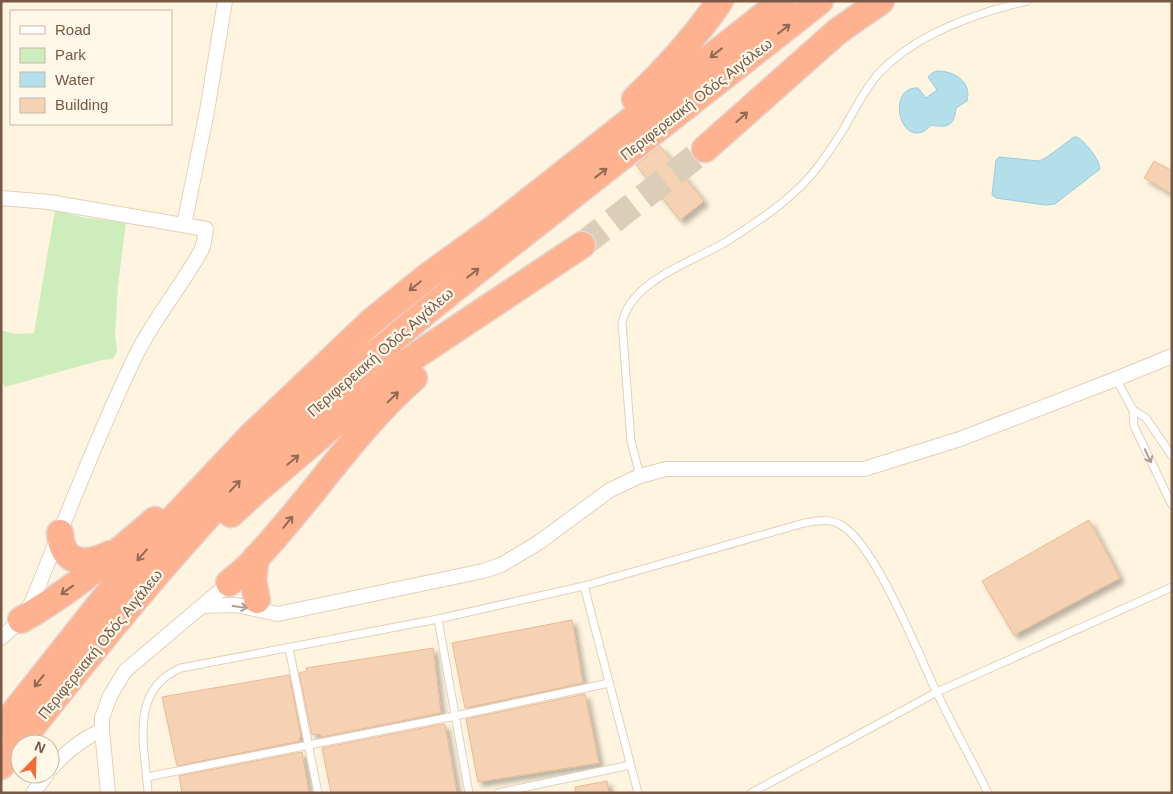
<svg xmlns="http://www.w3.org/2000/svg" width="1173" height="794" font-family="Helvetica,sans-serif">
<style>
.green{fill:#ceedbd}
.water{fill:#b2dfea;stroke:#98cedc}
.building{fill:#f6d2b4;stroke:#ebb993;filter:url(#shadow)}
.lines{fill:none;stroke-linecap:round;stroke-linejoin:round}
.motorway-tunnel{stroke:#dccdb8;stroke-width:26;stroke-dasharray:26 13;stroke-linecap:butt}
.service-casing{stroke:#e3d0bb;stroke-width:9}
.minor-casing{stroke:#e3d0bb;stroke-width:16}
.motorway-casing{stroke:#e1dad6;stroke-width:29}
.service{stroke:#fff;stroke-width:7}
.minor{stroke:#fff;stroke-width:14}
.motorway{stroke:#ffb290;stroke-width:26}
.oneway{stroke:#926b54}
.oneway2{stroke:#ad9b8f}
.labels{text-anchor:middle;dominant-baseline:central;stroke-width:4.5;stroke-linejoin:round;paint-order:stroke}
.street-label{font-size:15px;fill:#775945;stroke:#fff7e8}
</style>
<defs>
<filter id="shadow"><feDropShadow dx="4.5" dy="4.5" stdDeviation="2.5" flood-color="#0004"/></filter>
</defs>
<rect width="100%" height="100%" fill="#fef4df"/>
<path class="green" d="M55,210l30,8 41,4 -8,63 -3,50 2,16 -4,8 -11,1 -97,27 -4,-6v-51l14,4 19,-1z"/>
<g class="water">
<path d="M937,71c18,0 35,11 30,30l-11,7c-2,18 -8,20 -24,17 -4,2 -6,6 -10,7 -24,9 -34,-46 -4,-44l8,10 11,-8 -9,-13 4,-4z"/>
<path d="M1074,137h3c8,4 23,23 23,32l-45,35 -10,1 -49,-7 -4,-3 4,-35 3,-3 40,4 8,-4z"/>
</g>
<g class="building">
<path d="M660,146l44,55 -24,19 -44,-55z"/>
<path d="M1154,161l18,10v23l-28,-16z"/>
<path d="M1089,520l31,58 -106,57 -32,-54z"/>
<path d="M572,620l11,63 -118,25 -13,-65z"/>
<path d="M433,648l8,65 -120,24 -1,-3 -8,1 -13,-62 8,-2 -1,-3z"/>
<path d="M289,675l12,62 -2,1 1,3 -123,25 -15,-69z"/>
<path d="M585,694l14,69 -121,19 -12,-63z"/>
<path d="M443,724l2,1 12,68h-126l-9,-45z"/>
<path d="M302,752l7,41h-127l-3,-17z"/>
<path d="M607,781l2,12h-34v-6z"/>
</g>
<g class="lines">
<path class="motorway-tunnel" d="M582,245l123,-96"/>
<defs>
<g id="service">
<path d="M1116,379l17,31 1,16 38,79"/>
<path d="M1133,410l13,8 26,38"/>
<path d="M640,476l-9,-35 -9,-118c9,-44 74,-62 107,-83 31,-20 66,-43 88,-72 9,-12 18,-25 26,-38 11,-19 21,-40 36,-57 37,-39 97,-60 148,-72"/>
<path d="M584,586l54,207"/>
<path d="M438,619l31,174"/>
<path d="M289,648l29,145"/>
<path d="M147,777l308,-61 154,-33"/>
<path d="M148,793c-3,-46 -20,-103 33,-125l257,-49 146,-33 220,-63c13,-2 25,-5 37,2 34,19 77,128 95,166 17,35 35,68 52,102"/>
<path d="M498,793l132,-28"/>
<path d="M751,793l186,-101 235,-105"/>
</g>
<g id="minor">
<path d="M1,198l48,4 157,27 -2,13 -3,9c-21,37 -48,69 -66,106 -38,80 -70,163 -103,245l-11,18 -20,18"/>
<path d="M184,225l23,-114 18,-110"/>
<path d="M202,606l34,-1 42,9 205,-43 18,-6 37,-22 72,-53 30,-14 26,-7h198l96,-30 156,-60 56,-23"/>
<path d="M50,770c15,-18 30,-30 52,-40"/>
<path d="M33,793l14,-19"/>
<path d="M108,793l-6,-63v-12l8,-22 15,-25 104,-88 4,3"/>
</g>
<g id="motorway">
<path d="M635,99c31,-29 61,-63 85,-98"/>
<path d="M705,149l133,-118 43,-30"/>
<path d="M231,514l25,-23 152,-130 174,-116"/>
<path d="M60,533c2,32 26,33 50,21"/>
<path d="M256,558l-3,22 4,20"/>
<path d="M229,583c10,-8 20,-16 28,-26 55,-58 97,-126 157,-179"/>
<path d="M21,620c48,-27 93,-64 134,-100"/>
<path d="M1,729l110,-139 60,-69 80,-85 121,-115 56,-45 69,-50 285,-225"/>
<path d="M1,766c90,-114 180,-228 284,-330 84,-81 176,-153 268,-225 89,-70 178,-140 267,-210"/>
</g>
</defs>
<use href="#service" class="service-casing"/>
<use href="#minor" class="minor-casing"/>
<use href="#motorway" class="motorway-casing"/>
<use href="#service" class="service"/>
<use href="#minor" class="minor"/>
<use href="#motorway" class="motorway"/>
</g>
<defs><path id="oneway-shaft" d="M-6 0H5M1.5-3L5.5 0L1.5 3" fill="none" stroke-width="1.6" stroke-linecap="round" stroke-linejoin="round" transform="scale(1.25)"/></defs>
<g class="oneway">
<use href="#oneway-shaft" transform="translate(784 29) rotate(-38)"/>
<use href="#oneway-shaft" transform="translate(716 53) rotate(142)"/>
<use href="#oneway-shaft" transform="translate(742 117) rotate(-42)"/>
<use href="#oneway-shaft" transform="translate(601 173) rotate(-38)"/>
<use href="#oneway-shaft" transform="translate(473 273) rotate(-38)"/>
<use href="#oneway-shaft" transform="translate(415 286) rotate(141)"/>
<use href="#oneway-shaft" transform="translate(393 397) rotate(-44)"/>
<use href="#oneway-shaft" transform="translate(293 460) rotate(-40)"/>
<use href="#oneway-shaft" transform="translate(235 486) rotate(-47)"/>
<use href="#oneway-shaft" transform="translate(288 522) rotate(-51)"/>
<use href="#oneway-shaft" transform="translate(142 555) rotate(131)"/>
<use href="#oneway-shaft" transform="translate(67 590) rotate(144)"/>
<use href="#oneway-shaft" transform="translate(39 681) rotate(128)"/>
</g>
<g class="oneway2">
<use href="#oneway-shaft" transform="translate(1148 456) rotate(65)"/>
<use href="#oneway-shaft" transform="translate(240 607) rotate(8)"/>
</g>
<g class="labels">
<g class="street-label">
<text transform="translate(696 99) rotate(-38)">Περιφερειακή Οδός Αιγάλεω</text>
<text transform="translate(380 352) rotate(-41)">Περιφερειακή Οδός Αιγάλεω</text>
<text transform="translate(100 644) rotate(-51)">Περιφερειακή Οδός Αιγάλεω</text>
</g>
</g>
<rect width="1173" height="794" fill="none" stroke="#775945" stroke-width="5"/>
<rect x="10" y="10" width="162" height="115" fill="#fff7e8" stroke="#c9b8a7"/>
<rect x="20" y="26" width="25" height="8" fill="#ffffff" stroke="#c9b8a7"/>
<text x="55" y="35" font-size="15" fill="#775945">Road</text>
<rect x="20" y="48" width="25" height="15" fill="#ceedbd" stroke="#c9b8a7"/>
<text x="55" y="60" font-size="15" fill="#775945">Park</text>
<rect x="20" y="72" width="25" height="15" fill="#b2dfea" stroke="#c9b8a7"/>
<text x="55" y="85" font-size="15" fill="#775945">Water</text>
<rect x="20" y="98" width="25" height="15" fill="#f6d2b4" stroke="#c9b8a7"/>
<text x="55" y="110" font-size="15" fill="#775945">Building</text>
<g transform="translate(35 759) rotate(23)"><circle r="24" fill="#fff7e8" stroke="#c9b8a7"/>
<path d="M0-4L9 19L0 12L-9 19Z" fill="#f56b38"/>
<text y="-8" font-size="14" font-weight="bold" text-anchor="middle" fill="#775945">N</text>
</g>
</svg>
